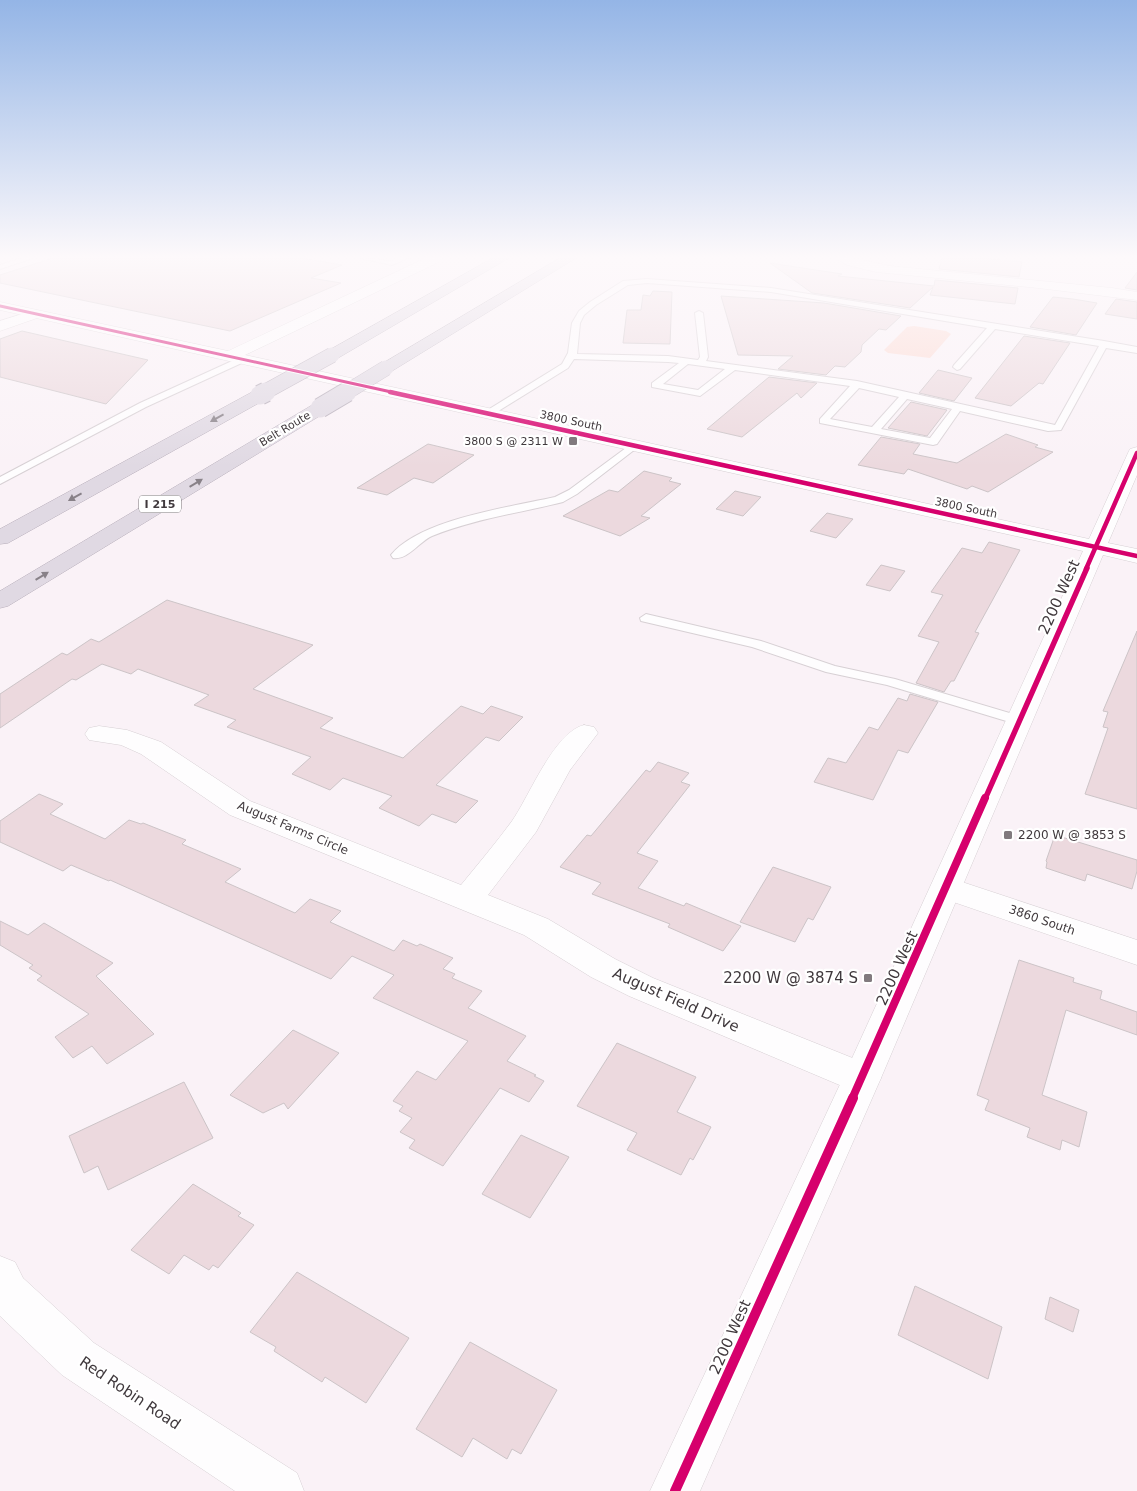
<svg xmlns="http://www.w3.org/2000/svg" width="1137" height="1491" font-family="'DejaVu Sans',sans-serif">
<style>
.green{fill:#fcdad3}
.building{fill:#ecd9de;stroke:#ccc4c7}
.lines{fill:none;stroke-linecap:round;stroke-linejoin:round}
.lane-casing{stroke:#d7d0d4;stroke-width:2}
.street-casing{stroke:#d7d0d4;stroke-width:1}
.secondary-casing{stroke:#d7d0d4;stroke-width:1}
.highway-casing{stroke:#b7aeba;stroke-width:1}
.lane{fill:#fefdfe;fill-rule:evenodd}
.street{fill:#fefdfe;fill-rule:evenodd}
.secondary{fill:#fefdfe;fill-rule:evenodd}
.highway{fill:#e0d9e3;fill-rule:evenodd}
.highway-bridge-far1-casing{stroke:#b7aeba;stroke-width:16;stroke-linecap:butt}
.highway-bridge-casing{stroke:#b7aeba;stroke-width:21;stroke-linecap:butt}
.highway-bridge-far1{stroke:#e0d9e3;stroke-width:15}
.highway-bridge{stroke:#e0d9e3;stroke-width:19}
.cycleway-far4-casing{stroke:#fff;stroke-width:5}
.cycleway-far3-casing{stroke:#fff;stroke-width:7}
.cycleway-far2-casing{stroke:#fff;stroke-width:9}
.cycleway-far1-casing{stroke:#fff;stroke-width:11}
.cycleway-casing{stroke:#fff;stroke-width:13}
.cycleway-far4{stroke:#d6006c;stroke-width:3}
.cycleway-far3{stroke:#d6006c;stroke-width:4.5}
.cycleway-far2{stroke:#d6006c;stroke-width:5.5}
.cycleway-far1{stroke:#d6006c;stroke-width:8}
.cycleway{stroke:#d6006c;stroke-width:10}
.oneway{fill:#888188}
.poi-dot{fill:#817a7e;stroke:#fff;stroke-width:2}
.labels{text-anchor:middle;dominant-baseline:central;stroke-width:4.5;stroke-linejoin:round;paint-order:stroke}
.far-street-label{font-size:11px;fill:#40393d;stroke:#fff}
.far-poi-label{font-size:11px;fill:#40393d;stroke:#fff;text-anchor:end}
.shield{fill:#fff;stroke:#797477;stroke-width:1}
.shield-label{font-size:11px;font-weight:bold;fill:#40393d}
.street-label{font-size:12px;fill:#40393d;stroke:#fff}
.poi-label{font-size:12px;fill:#40393d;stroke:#fff;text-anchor:start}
.near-street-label{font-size:15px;fill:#40393d;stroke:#fff}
.near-poi-label{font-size:15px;fill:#40393d;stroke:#fff;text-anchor:end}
</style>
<rect width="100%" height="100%" fill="#faf2f7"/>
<path class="green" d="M914,326l32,5 5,3 -21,24 -42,-5 -4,-3 23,-23z"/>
<g class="building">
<path d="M53,258h248l41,7 -31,13 30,5 -111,48 -230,-48v-8z"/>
<path d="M942,258h39l41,4 -3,15 -80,-8z"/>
<path d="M770,263l72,11 -4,2 96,10 1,-6 83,8 -3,16 -85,-9 3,-8 -23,21 -98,-15z"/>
<path d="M1137,272v18l-12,-2z"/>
<path d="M653,291l19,1 -2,52 -47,-1 4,-33h14l2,-15 7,1z"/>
<path d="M721,296l103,7 77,13 -15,14 -7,-1 -17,16 -1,7 -16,15 -10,-1 -9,9 -48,-6 15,-13 -55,-1z"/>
<path d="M1053,297l20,2 24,4 -21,32 -46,-8z"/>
<path d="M1116,299l21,3v17l-32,-5z"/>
<path d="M22,331l126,29 -42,44 -106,-27v-38z"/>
<path d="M1024,336l46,7 -27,41 -4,-1 -28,23 -36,-8z"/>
<path d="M938,370l34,8 -18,23 -35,-8z"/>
<path d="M769,377l48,6 -16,15 -4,-5 -55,44 -35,-8z"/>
<path d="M911,402l36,8 -20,26 -39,-8z"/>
<path d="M1006,434l32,11 -3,2 18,5 -65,40 -16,-6 -5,3 -59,-20 -4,5 -46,-9 23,-28 39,7 -7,10 44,9z"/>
<path d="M428,444l46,11 -41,28 -19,-5 -27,17 -30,-7z"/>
<path d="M644,471l28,7 -3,3 12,3 -40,32 9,2 -30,18 -57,-20 46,-26 9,2z"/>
<path d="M735,491l26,6 -18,19 -27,-7z"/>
<path d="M827,513l26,6 -17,19 -26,-7z"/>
<path d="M989,542l31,8 -45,82 4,1 -25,48h-3l-7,11 -28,-9 23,-41 -21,-6 25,-41 -12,-3 31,-44 20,5z"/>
<path d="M881,565l24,6 -15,20 -24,-6z"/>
<path d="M167,600l146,45 -60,44 80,29 -13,10 83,30 58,-52 22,8 8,-8 32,11 -24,24 -13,-4 -50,48 42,16 -22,22 -24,-9 -13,12 -40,-18 13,-12 -49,-18 -13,12 -38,-16 19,-17 -84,-30 9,-7 -42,-15 15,-10 -71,-26 -7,5 -29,-10 -26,16 -4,-1 -72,49v-34l62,-41 5,2 24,-16 8,3z"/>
<path d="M1137,631v178l-52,-15 23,-66 -5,-1 5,-15 -5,-1z"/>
<path d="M910,694l28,8 -30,51 -10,-3 -25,50 -59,-18 14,-24 18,5 23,-36 9,3 20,-32 9,3z"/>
<path d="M658,762l31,11 -8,9 9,3 -53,68 21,8 -20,27 46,18 2,-3 55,23 -18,25 -55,-24 2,-3 -78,-30 9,-11 -41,-16 27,-32 4,1 55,-66 4,2z"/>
<path d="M39,794l24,10 -13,10 55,25 24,-19 12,4 2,-1 43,17 -4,4 59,25 -16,13 70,31 15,-14 31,12 -11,11 64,29 9,-11 14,6 3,-2 33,14 -10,11 12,5 -3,4 30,13 -14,17 58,28 -19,25 29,14 -2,1 10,5 -15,21 -29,-14 -57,78 -34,-18 6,-8 -15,-8 12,-14 -13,-7 4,-5 -10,-5 24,-30 19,9 32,-39 -95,-43 21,-23 -42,-19 -21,23 -221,-99 -1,1 -38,-16 -8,6 -63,-29v-21z"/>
<path d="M1055,835l82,25v11l-5,18 -45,-15 -2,7 -39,-13 1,-6 -1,-1z"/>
<path d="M773,867l58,20 -18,33 -5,-2 -13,24 -55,-20z"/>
<path d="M0,921l28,14 16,-12 69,40 -17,13 58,58 -47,30 -15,-18 -19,12 -18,-21 34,-23 -52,-34 5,-4 -13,-8 4,-3 -33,-20z"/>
<path d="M1019,960l55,18 -1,4 29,9 -2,8 37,13v23l-71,-25 -24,85 45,17 -8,35 -17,-7 -2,10 -33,-13 3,-9 -45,-18 4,-10 -12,-5z"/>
<path d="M293,1030l46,23 -51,56 -4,-6 -21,10 -33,-18z"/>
<path d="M617,1043l79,34 -19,35 34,15 -18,33 -3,-2 -9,17 -54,-25 10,-17 -60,-27z"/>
<path d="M184,1082l29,56 -105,52 -10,-24 -14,7 -15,-37z"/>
<path d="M521,1135l48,22 -39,61 -48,-24z"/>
<path d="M193,1184l48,29 -3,3 16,9 -36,43 -5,-3 -4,5 -25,-15 -15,19 -38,-24z"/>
<path d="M297,1272l112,66 -43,65 -41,-26 -3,5 -48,-31 2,-4 -26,-15z"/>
<path d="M915,1286l87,41 -14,52 -90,-44z"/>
<path d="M1050,1297l29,13 -6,22 -28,-13z"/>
<path d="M470,1342l87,48 -36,64 -9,-5 -5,10 -34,-21 -11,19 -46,-28z"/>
</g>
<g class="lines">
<defs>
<g id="lane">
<path d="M22,258h11l-33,11v-4z"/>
<path d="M360,258l31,3 7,-3h10l-16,7z"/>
<path d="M647,279l124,9 333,53 33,6v6l-31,-5 -45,82 -13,1 -88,-20 -23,33 -4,1 -113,-22v-4l30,-33 -115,-16 -35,26 -48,-9v-4l27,-20 -11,-1 -94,-3 -6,9 -76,47h-6v-4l76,-47 6,-11 4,-30 7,-12 11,-9 33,-21zM647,283l124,9 216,36 -33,37 -1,2 4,3 3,-1 35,-40 104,17 -44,79 -198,-44 -151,-20 2,-4 -5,-44 -4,-2 -4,2 5,44 -2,3 -30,-4 -91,-2 3,-31 4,-8 12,-10 32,-20zM688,364l37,5 -27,21 -35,-6zM859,388l40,9 -27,30 -42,-8zM907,399l45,10 -22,29 -49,-9z"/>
<path d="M243,356l4,3 -1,2 -100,46 -146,77v-7l140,-74z"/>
<path d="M634,442l5,3 -1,2 -61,47 -14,8c-44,11 -89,17 -131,34 -12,5 -25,25 -39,22l-2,-3c29,-36 120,-48 164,-58l14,-7z"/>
<path d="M646,614l115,27 74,25 60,13 128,38 2,3 -2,3h-10l-126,-38 -61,-13 -74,-25 -111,-26 -1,-3z"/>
</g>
<g id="street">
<path d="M836,258h17l37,8 222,22 25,4v8l-99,-12 -162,-16 -29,-7z"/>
<path d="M35,310l5,1 2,3 -2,3 -40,14v-10z"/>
<path d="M584,725l10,2 4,6 -28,37 -34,62 -48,63 60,24 67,40 38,19 222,89 6,11 -6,11 -13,4 -13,-4 -220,-93 -38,-19 -67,-42 -294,-120 -89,-61 -20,-9 -32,-5 -4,-6 4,-6 10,-2 28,4 34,12 89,59 211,84c17,-21 35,-42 51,-64 17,-24 42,-89 72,-96z"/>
<path d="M947,877l190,63v25l-201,-69 -5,-8 5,-8z"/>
<path d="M0,1256l15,6 8,16 71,65 203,130 7,18h-69l-173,-116 -62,-59z"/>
</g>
<path id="secondary" d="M426,258h17l-2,3 -196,94 844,184 39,-86 2,-4 7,-2v28l-29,68 29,6v14l-34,-8 -222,523 -181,413h-50l193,-413 240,-527 -1083,-241v-8l228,49z"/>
<g id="highway">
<path d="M493,258h16l-171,100h-12l-2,-3 2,-3z"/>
<path d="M560,258h16l-184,113h-12l-2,-3 2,-3z"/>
<path d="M260,390l6,1 3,4 -3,4 -258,144 -8,1v-15l254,-138z"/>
<path d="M320,403l6,1 3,4 -3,4 -318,194 -8,2v-17l314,-187z"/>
</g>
</defs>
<use href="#lane" class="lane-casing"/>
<use href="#street" class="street-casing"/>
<use href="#secondary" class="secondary-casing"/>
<use href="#highway" class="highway-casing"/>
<use href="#lane" class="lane"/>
<use href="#street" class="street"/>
<use href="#secondary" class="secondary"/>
<use href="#highway" class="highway"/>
<defs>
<g id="highway-bridge-far1">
<path d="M263,393l69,-38"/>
<path d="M345,393l41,-25"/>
</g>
<g id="highway-bridge">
<path d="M260,395l6,-3"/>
<path d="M320,408l27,-16"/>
</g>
</defs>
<use href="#highway-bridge-far1" class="highway-bridge-far1-casing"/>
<use href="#highway-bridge" class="highway-bridge-casing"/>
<use href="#highway-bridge-far1" class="highway-bridge-far1"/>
<use href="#highway-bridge" class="highway-bridge"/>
<defs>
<path id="cycleway-far4" d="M0,306l396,87"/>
<g id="cycleway-far3">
<path d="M390,392l747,164"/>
<path d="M1086,569l51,-116"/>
</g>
<path id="cycleway-far2" d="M985,799l102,-231"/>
<path id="cycleway-far1" d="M852,1099l133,-301"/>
<path id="cycleway" d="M675,1491l178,-393"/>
</defs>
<use href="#cycleway-far4" class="cycleway-far4-casing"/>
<use href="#cycleway-far3" class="cycleway-far3-casing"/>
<use href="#cycleway-far2" class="cycleway-far2-casing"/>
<use href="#cycleway-far1" class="cycleway-far1-casing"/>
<use href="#cycleway" class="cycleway-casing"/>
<use href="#cycleway-far4" class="cycleway-far4"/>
<use href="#cycleway-far3" class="cycleway-far3"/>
<use href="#cycleway-far2" class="cycleway-far2"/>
<use href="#cycleway-far1" class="cycleway-far1"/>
<use href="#cycleway" class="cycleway"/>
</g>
<defs><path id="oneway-solid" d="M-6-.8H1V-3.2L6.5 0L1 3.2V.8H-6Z" transform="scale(1.25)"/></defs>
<g class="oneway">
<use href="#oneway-solid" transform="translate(217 418) rotate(151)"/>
<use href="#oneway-solid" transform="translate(196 483) rotate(-31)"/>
<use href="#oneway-solid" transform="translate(75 497) rotate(151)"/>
<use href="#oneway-solid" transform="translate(42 576) rotate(-31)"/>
</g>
<linearGradient id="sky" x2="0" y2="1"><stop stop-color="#94b5e6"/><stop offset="0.55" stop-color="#fdf9fb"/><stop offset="1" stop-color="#fdf9fb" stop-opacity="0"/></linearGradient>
<rect width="1137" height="467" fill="url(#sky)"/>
<g class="poi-dot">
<rect x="568" y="436" width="10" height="10" rx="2.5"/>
<rect x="1003" y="830" width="10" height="10" rx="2.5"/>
<rect x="863" y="973" width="10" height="10" rx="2.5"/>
</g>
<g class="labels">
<g class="far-street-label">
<text transform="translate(571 421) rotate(12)">3800 South</text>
<text transform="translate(285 429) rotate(-31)">Belt Route</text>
<text transform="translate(966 508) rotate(12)">3800 South</text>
</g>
<g class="far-poi-label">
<text x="563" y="441">3800 S @ 2311 W</text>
</g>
<rect class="shield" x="139" y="495.5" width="42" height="17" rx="4"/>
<g class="shield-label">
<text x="160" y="504">I 215</text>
</g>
<g class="street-label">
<text transform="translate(293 828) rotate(23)">August Farms Circle</text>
<text transform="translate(1042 920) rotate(19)">3860 South</text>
</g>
<g class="poi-label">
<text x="1018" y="835">2200 W @ 3853 S</text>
</g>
<g class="near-street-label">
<text transform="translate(1059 597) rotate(-66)">2200 West</text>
<text transform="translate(897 968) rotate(-66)">2200 West</text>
<text transform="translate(676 1000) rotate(24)">August Field Drive</text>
<text transform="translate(730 1337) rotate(-66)">2200 West</text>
<text transform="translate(130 1393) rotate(34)">Red Robin Road</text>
</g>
<g class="near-poi-label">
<text x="858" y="978">2200 W @ 3874 S</text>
</g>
</g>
</svg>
